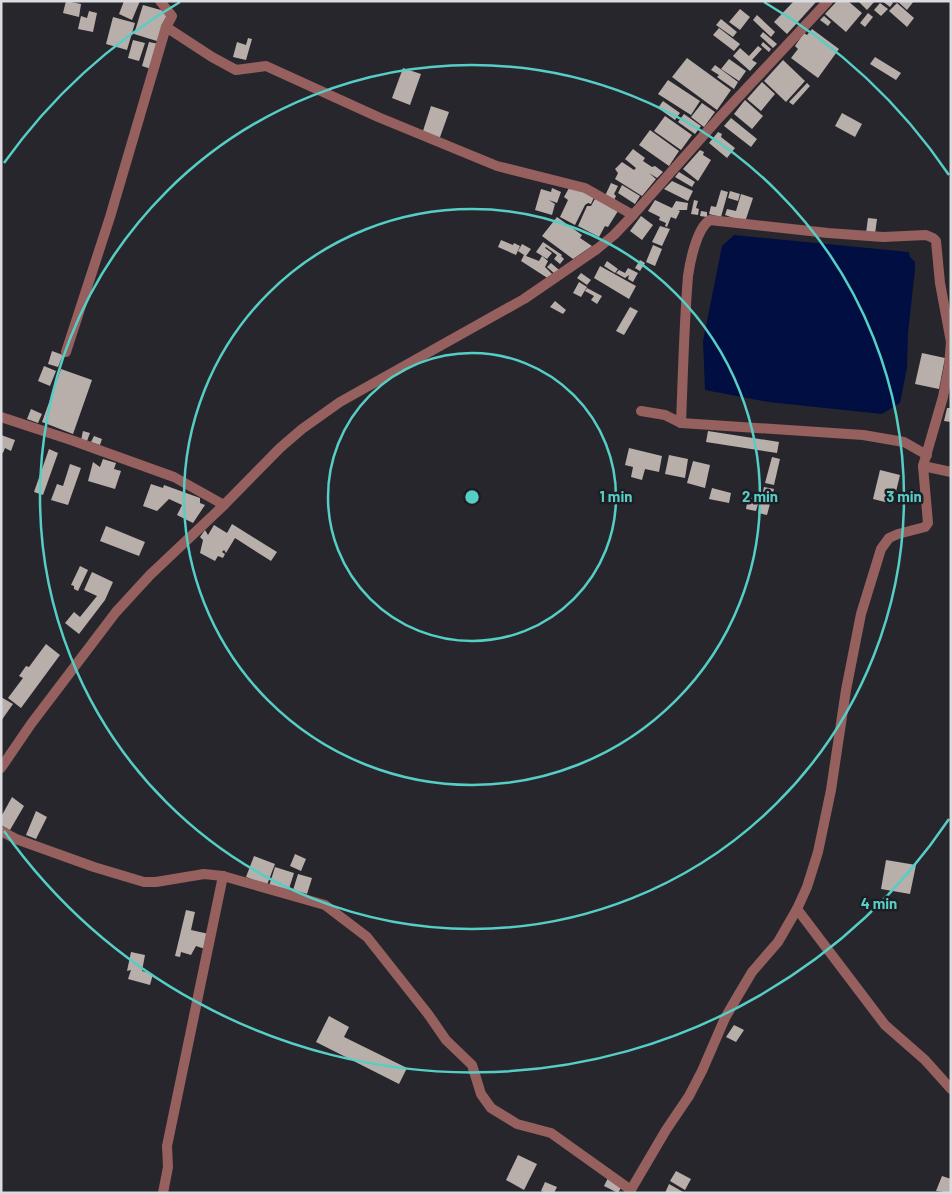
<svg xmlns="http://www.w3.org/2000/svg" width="952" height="1194" font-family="Barlow,sans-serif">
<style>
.water{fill:#000e41}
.building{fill:#b8afaa}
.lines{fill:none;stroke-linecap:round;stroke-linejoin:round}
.minor{stroke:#96605e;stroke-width:10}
.tertiary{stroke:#96605e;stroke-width:10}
.ring{fill:none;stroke:#55cec6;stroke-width:2.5}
.centre{fill:#55cec6;stroke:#1e1d23;stroke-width:2.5}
.ring-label{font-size:15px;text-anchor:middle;font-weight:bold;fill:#55cec6;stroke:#1e1d23;stroke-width:5;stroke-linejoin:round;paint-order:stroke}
</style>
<rect width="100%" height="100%" fill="#28262d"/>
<path class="water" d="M734,235l175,17 1,5 5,5v7l-7,64 -1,35 -7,35 -18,11 -114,-12 -63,-12 -2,-49 19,-95z"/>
<g class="building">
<path d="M66,1l15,3 -2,13 -16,-4z"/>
<path d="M124,1h16l-8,19 -13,-6z"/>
<path d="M794,1l22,1 -29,32 -13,-12z"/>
<path d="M837,1h11l14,12 -16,19 -21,-18z"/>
<path d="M858,1h17l-8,9z"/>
<path d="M882,1h9l2,2 -3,4z"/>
<path d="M897,1h17l-7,9z"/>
<path d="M880,3l8,6 -7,7 -7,-6z"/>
<path d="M897,3l17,15 -7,9 -18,-16z"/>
<path d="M143,5l25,7 -8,30 -26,-8z"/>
<path d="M740,9l10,8 -10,13 -11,-8z"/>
<path d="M89,11l8,2 -4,19 -15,-3 3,-13 6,2z"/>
<path d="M868,13l5,4 -8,10 -5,-4z"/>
<path d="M757,15l18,17 -4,5 -18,-17z"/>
<path d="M824,16l7,6 -3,4 -8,-6z"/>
<path d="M113,17l22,6 -8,27 -21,-6z"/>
<path d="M721,19l16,13 -4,5 -17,-12z"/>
<path d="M719,28l21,16 -6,7 -21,-16z"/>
<path d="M812,29l27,20 -21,29 -27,-20 7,-9 -3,-3 9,-13 3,2z"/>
<path d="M763,32l14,12 -4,4 -13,-12z"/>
<path d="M248,38l4,1 -6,21 -13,-3 4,-15 9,3z"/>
<path d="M133,40l12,3 -6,18 -11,-3z"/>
<path d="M149,42l10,2 -8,25 -9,-3z"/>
<path d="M763,42l8,7 -2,3 -8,-7z"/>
<path d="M758,46l4,3 -10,11 5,3 -7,8 -17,-15 7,-8 9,8z"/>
<path d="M875,57l26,16 -5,7 -26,-16z"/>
<path d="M687,58l44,32 -14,20 -45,-33z"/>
<path d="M729,59l17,12 -7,10 -18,-12z"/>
<path d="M783,60l22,21 -19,21 -22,-21z"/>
<path d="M715,65l23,17 -4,7 -17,-12 2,-2 -8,-5z"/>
<path d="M403,68l18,6 -11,31 -18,-7z"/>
<path d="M668,80l32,21 -9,14 -33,-21z"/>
<path d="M762,82l13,12 -14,17 -14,-12z"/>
<path d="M807,83l3,3 -17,19 -4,-3z"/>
<path d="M745,100l18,16 -11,13 -18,-15z"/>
<path d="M663,101l17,12 -5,7 -17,-12z"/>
<path d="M702,103l13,9 -11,15 -13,-10z"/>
<path d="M431,106l18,6 -10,28 -17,-6z"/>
<path d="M842,113l20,11 -7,13 -20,-11z"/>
<path d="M684,114l17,12 -6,8 -17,-12z"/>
<path d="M665,116l27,19 -11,15 -27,-19z"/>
<path d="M731,118l26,21 -6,8 -27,-21z"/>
<path d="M650,130l29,21 -10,15 -30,-21z"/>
<path d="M718,132l4,2 -1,3 14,11 -8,10 -18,-15z"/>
<path d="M633,149l12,9 -2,3 9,6 3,-1 8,6 -6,6 -8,-5 7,6 -14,17 -27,-17 3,-6 -3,-4 7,-7 12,8 2,-2 -11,-9z"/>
<path d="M700,150l4,2 -1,3 8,5 -13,21 -15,-12z"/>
<path d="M679,172l16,10 -3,5 -17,-10z"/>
<path d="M672,181l21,10 -5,10 -24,-12z"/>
<path d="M611,183l7,3 -4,8 2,2 -3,6 -9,-4z"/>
<path d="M622,185l18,11 -5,8 -17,-11z"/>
<path d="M552,188l9,4 -4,11 -8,-3 6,4 -3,11 -17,-5 6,-21 10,3z"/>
<path d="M569,188l26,7 -4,9 -3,-1 -3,2 -10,20 -15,-8 8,-17 -4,-3z"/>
<path d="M721,190l7,2 -7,25 -12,-3 2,-8 5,1z"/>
<path d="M730,191l10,3 -2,7 -10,-3z"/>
<path d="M741,194l12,4 -8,24 -20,-7 2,-6 9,2z"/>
<path d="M596,197l22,14 -10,16 -3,-1 -6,11 -21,-11 9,-20h4z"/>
<path d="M655,200l17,8 4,-7 12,2 -1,7h-9l2,1 -4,8 -5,-2 -4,10 -2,-1 1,-3 -7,-3 1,-3 -12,-6z"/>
<path d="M694,200l4,1 -2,7 3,1 -1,6 -7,-1z"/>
<path d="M701,211l6,1v5l-7,-1z"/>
<path d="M641,216l12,9 -11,15 -12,-9z"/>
<path d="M557,217l25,18 -2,3 12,8 -19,13 -31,-23z"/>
<path d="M868,218l9,1 -2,15 -9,-1z"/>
<path d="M660,226l10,3 -8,17 -10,-4z"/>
<path d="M501,240l12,5 1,-2 6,3 -4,9 -18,-8z"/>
<path d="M543,242l19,13 -1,1 3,3 -4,5 -6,-5 3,-4 -11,-8 -1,1 7,5 -5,6 -11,-7z"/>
<path d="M522,244l9,5 -5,7 13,5 3,-5 6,5 -3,6 8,8 -4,4 -28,-18 3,-6 -6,-4z"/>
<path d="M653,245l9,4 -7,17 -9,-4z"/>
<path d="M640,260l5,3 -5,8 -5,-3z"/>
<path d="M607,261l11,8 -3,4 -11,-7z"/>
<path d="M551,263l8,7 -4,4 -8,-7z"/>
<path d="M600,266l36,20 -7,13 -35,-21z"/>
<path d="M628,268l10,5 -5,9 -5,-3 1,-4 -4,3 -9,-5 3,-3 6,3z"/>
<path d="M581,273l10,7 -4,5 -10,-7z"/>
<path d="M579,282l8,5 -6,10 -8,-4z"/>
<path d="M587,288l15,8 -5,8 -6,-4 3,-4 -9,-5z"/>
<path d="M555,301l11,9 -3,4 -13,-7z"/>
<path d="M630,307l8,4 -14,24 -8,-4z"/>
<path d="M52,351l11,4 -5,12 -10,-3z"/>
<path d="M922,353l23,5 -6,31 -24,-5z"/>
<path d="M44,366l12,5 -6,15 -12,-5z"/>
<path d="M61,369l31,11 -19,54 -31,-12z"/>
<path d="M947,408h4v14l-7,-1z"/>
<path d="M31,409l11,5 -4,9 -11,-4z"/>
<path d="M83,431l7,2 -3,8 -6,-1z"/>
<path d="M708,431l71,11 -2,11 -71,-11z"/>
<path d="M1,435l14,5 -4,11 -6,-3 -2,5 -2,-1z"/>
<path d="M94,436l8,3 -2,6 -9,-3z"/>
<path d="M629,448l33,8 -3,16 -14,-3 -3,11 -11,-3 2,-10 -8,-2z"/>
<path d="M49,449l9,4 -15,42 -9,-3z"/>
<path d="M669,455l19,4 -3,19 -20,-4z"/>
<path d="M772,457l8,2 -6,26 -9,-2z"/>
<path d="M103,459l13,4 -2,6 7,2 -6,18 -27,-8 5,-19 7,5z"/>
<path d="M693,461l17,4 -5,23 -18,-5z"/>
<path d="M70,464l11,4 -13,37 -17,-5 6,-16 6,2z"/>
<path d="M880,470l20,5 -7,29 -20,-5z"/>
<path d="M151,484l12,4 1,-3 36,13v5l5,2 -12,18 -16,-8 5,-10 -13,-6 -12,12 -14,-5z"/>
<path d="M764,487l10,2 -7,26 -9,-2z"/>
<path d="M712,488l19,5 -2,10 -20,-4z"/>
<path d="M748,497l11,3 -3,11 -10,-2z"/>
<path d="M232,524l45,28 -6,9 -36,-23 -9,15 -2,-3 -2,2 3,2 -2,4 -5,-2 -3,5 -15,-8 3,-13 -3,-3 5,-7 3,5 6,-10 13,8z"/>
<path d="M106,526l39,16 -6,14 -39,-15z"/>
<path d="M80,566l8,4 -10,21 -4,-2v-3l-3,-1z"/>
<path d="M92,572l21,10 -8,18 -26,34 -14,-11 9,-11 6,5 17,-21 -13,-6z"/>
<path d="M46,644l14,11 -39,53 -13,-10 15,-20 -4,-2 7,-10 3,1z"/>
<path d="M1,697l12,7 -12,17z"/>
<path d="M12,797l12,9 -14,24 -9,-5v-8z"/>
<path d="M36,811l11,6 -11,22 -10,-4z"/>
<path d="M295,854l11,5 -5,12 -11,-5z"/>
<path d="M254,856l21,8 -8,21 -21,-8z"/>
<path d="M886,860l30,5 -6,29 -29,-5z"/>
<path d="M275,867l19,6 -6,19 -19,-6z"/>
<path d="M298,874l14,4 -5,16 -14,-4z"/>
<path d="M186,910l9,2 -4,18 18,4 -4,15 -9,-3 -5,9 -10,-3 -1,5 -5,-1z"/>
<path d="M131,952l14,3 -3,16 11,3 -3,11 -22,-6 3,-9 -4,1z"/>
<path d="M329,1016l20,11 -5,10 63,31 -8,16 -83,-42z"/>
<path d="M734,1025l10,5 -8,12 -10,-5z"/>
<path d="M518,1155l19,9 -13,26 -18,-10z"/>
<path d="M676,1171l15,8 -6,11 -15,-9z"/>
<path d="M942,1176l9,3v14l-15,-2z"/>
<path d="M608,1178l14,8 -4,7 -14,-7z"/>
<path d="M545,1182l12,5 -3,6h-9l-4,-2z"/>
<path d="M669,1184l16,9h-20z"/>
</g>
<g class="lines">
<g class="minor">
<path d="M160,1l12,15 -6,11 46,30 24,13 30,-4 112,51 119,49 88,22 48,27"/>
<path d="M66,352l44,-135 56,-190"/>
<path d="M641,411l24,4 16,8 182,12 41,7 23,13"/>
<path d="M1,417l70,23 103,37 50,28"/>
<path d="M923,466l28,6"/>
<path d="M1,831l15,8 78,28 50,15h12l48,-8 19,2 102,29 42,32 61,77 18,26 26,25 9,29 10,14 26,16 34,9 80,57"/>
<path d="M797,909l88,116 40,35 26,29"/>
<path d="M163,1193l5,-26 -1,-21 56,-270"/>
<path d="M629,1193l37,-63 23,-34 13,-25 23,-53 11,-19 16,-27 26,-30 19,-33 10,-22 11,-35 13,-62 15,-100 15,-76 20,-65 8,-11 9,-4 27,-7 3,-4 -5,-57 20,-69 6,-31 2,-24 -11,-59 -4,-42 -3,-3 -7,-3 -43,2 -55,-4 -118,-13c-13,7 -20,42 -22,56 -4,49 -5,98 -7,147"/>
</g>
<path class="tertiary" d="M1,768l30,-44 85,-112 34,-37 74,-70 56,-57 22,-19 38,-27 184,-103 73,-50 17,-14 19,-20 85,-96 110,-118"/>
</g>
<g class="ring">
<circle cx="472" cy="497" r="144"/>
<circle cx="472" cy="497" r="288"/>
<circle cx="472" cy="497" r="432"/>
<path d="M949 819A575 575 0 0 1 4 831M4 163A575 575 0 0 1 180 2M764 2A575 575 0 0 1 949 175"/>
</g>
<circle cx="472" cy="497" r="8" class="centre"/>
<g class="ring-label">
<text x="616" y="502">1 min</text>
<text x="760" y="502">2 min</text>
<text x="904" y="502">3 min</text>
<text x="879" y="909">4 min</text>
</g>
<rect width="952" height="1194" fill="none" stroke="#dcdbdf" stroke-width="5"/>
</svg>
